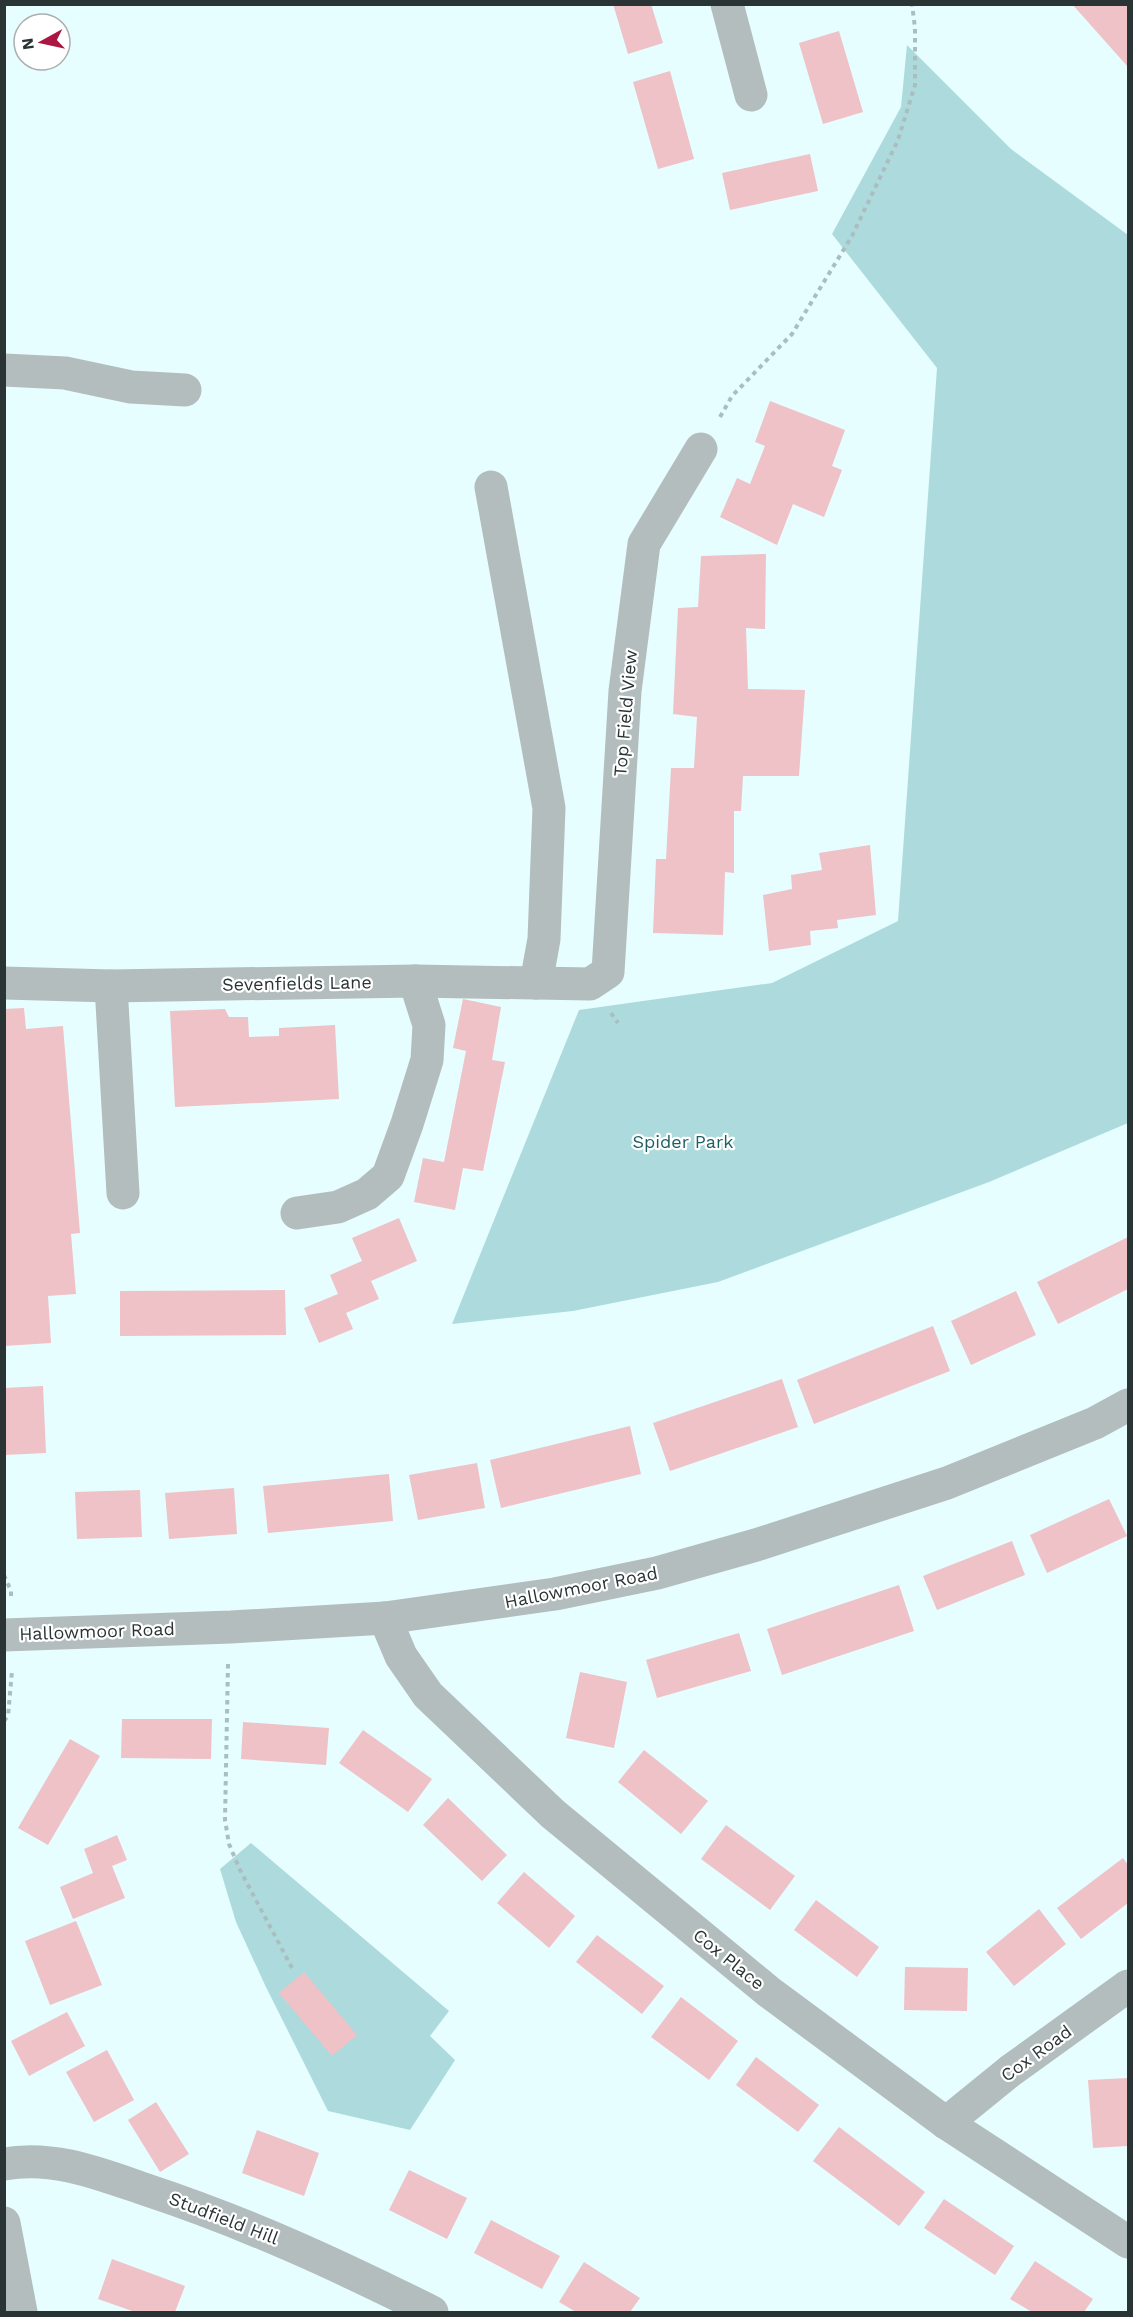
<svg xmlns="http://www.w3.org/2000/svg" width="1133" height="2317" font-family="'Work Sans',sans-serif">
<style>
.green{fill:#addbdd}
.building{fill:#eec2c6}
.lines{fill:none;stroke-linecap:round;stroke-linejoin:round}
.path{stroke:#abbebf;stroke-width:4;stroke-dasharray:4.5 4.5;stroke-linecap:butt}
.minor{stroke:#b3bdbd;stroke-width:33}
.labels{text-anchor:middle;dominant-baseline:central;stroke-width:4.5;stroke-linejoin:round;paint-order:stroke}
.street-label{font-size:18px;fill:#2b3435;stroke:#fff}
.park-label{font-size:18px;fill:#1e5f62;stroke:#fff}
</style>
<rect width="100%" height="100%" fill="#e6feff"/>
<g class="green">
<path d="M907,45l104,104 117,86v888l-139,59 -271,100 -145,29 -121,13 127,-314 193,-27 126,-62 39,-553 -105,-134 69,-127z"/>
<path d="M251,1843l198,168 -19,25 25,24 -45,70 -82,-19 -63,-126 -29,-63 -16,-53z"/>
</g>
<g class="building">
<path d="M613,4h38l12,39 -35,11z"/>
<path d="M1072,4h56v63z"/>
<path d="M839,31l24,81 -40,12 -24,-81z"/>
<path d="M670,71l24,88 -36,10 -25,-87z"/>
<path d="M810,154l8,37 -88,19 -8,-37z"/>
<path d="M770,401l75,29 -13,36 10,4 -18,47 -31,-13 -16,41 -57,-28 17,-39 13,6 15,-38 -10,-4z"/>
<path d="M766,554l-1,75 -19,-1 2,61 57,1 -6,86h-56l-2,35h-7v62l-9,-1 -2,63 -70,-2 3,-74h10l5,-91h23l3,-51 -24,-3 5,-106 20,-1 3,-51z"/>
<path d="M870,845l6,70 -39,5 1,8 -28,3 1,14 -42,6 -6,-56 29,-6 -1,-14 31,-5 -3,-17z"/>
<path d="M463,999l38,8 -9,53 13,2 -22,109 -20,-3 -8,42 -41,-8 9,-44 21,4 22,-111 -13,-3z"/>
<path d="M24,1008l2,21 37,-3 17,207 -9,1 5,60 -28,2 3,47 -47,3v-337z"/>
<path d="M225,1009l4,8h19l1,20 30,-1v-8l56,-3 4,74 -164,8 -5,-96z"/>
<path d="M399,1218l18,43 -46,20 8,18 -33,14 7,16 -34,14 -15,-35 34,-14 -8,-19 32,-14 -10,-23z"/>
<path d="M1128,1237v52l-70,35 -21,-42z"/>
<path d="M285,1290l1,45 -166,1v-45z"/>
<path d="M1016,1291l20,44 -65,30 -20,-44z"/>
<path d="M933,1326l17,45 -136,53 -17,-44z"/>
<path d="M782,1379l16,48 -128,44 -17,-48z"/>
<path d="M43,1386l3,67 -42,2v-67z"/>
<path d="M630,1426l11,48 -140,34 -11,-48z"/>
<path d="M477,1463l8,45 -67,12 -9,-45z"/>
<path d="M389,1474l4,47 -125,12 -5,-47z"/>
<path d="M234,1488l3,46 -68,5 -4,-46z"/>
<path d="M140,1490l2,47 -65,2 -2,-47z"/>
<path d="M1109,1499l18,37 -80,37 -17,-38z"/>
<path d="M1012,1541l13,34 -88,35 -14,-34z"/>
<path d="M899,1585l15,46 -132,44 -15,-46z"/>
<path d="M739,1633l12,38 -94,27 -11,-38z"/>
<path d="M580,1672l47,10 -13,66 -48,-10z"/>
<path d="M122,1719h90l-1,40 -90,-1z"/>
<path d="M243,1722l86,6 -3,37 -85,-6z"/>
<path d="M363,1730l69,49 -24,33 -69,-49z"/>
<path d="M70,1739l30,17 -52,89 -30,-17z"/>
<path d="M644,1750l64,51 -27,33 -63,-52z"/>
<path d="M448,1798l59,57 -25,26 -59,-56z"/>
<path d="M726,1825l69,51 -25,34 -69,-51z"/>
<path d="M117,1835l10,25 -15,6 13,32 -52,21 -13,-32 33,-14 -9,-24z"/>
<path d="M1123,1858l5,7v38l-47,36 -24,-31z"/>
<path d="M524,1872l51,44 -26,32 -52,-45z"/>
<path d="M816,1900l63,47 -22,30 -63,-47z"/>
<path d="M1039,1909l27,35 -52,42 -28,-34z"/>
<path d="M76,1921l26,64 -52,20 -25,-64z"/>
<path d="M597,1935l67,51 -22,28 -66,-52z"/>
<path d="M905,1967l63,1 -1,43 -63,-1z"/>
<path d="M304,1972l53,63 -25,21 -53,-63z"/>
<path d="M681,1997l57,44 -29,39 -58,-43z"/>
<path d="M67,2012l18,34 -56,30 -18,-35z"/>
<path d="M107,2050l27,50 -40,22 -28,-50z"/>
<path d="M756,2057l63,48 -21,27 -62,-47z"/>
<path d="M1128,2078v68l-35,2 -5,-68z"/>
<path d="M156,2102l33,52 -29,18 -32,-52z"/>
<path d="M839,2127l86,65 -26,34 -86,-65z"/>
<path d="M257,2130l62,23 -15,43 -62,-23z"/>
<path d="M409,2170l58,28 -20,41 -58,-29z"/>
<path d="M944,2199l70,47 -19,29 -71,-47z"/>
<path d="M491,2220l69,36 -18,33 -68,-36z"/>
<path d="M112,2259l73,27 -10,26h-40l-37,-13z"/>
<path d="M1035,2261l58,38 -9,13h-52l-22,-13z"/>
<path d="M584,2262l56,36 -10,14h-54l-17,-10z"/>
</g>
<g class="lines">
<g class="path">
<path d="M720,417l12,-21 60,-62 60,-98 46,-96 17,-55v-57l-3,-24"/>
<path d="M611,1013l7,10"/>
<path d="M4,1575l7,16v6"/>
<path d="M228,1664l-3,156 4,24 11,26 52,98"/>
<path d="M4,1721l4,-5 4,-45"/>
</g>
<g class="minor">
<path d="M727,4l24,91"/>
<path d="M4,370l61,3 66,14 54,3"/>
<path d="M491,487l58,321 -5,131 -8,44"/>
<path d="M4,983l107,3 304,-5 175,3 18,-12 17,-281 19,-147 57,-95"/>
<path d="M111,986l12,207"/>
<path d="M297,1213l41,-6 29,-13 21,-18 19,-52 20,-64 2,-35 -14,-44"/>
<path d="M385,1618l16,38 27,39 125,119 216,178 177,131 182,119"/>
<path d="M4,1635l227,-8 154,-9 170,-24 102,-21 99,-28 191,-62 148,-60 33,-18"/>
<path d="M946,2123l64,-52 118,-85"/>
<path d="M4,2164c50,-9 96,10 143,26 100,33 191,75 285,122"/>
<path d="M4,2223l17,89"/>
</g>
</g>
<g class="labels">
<g class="street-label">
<text transform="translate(625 713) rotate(-85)">Top Field View</text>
<text transform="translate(297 983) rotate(-1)">Sevenfields Lane</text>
<text transform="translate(581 1587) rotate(-11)">Hallowmoor Road</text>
<text transform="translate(97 1631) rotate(-2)">Hallowmoor Road</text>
<text transform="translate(729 1959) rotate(39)">Cox Place</text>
<text transform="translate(1036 2053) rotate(-36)">Cox Road</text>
<text transform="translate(224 2218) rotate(21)">Studfield Hill</text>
</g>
<g class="park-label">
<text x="683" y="1141">Spider Park</text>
</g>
</g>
<rect width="1133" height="2317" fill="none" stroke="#2b3435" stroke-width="12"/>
<g transform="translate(42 42) rotate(262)"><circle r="28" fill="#ffffff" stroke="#aaaeae" stroke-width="1.5"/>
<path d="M0-4.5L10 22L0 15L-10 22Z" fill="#ab1642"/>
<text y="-9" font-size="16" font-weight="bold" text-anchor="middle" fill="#2b3435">N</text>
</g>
</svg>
